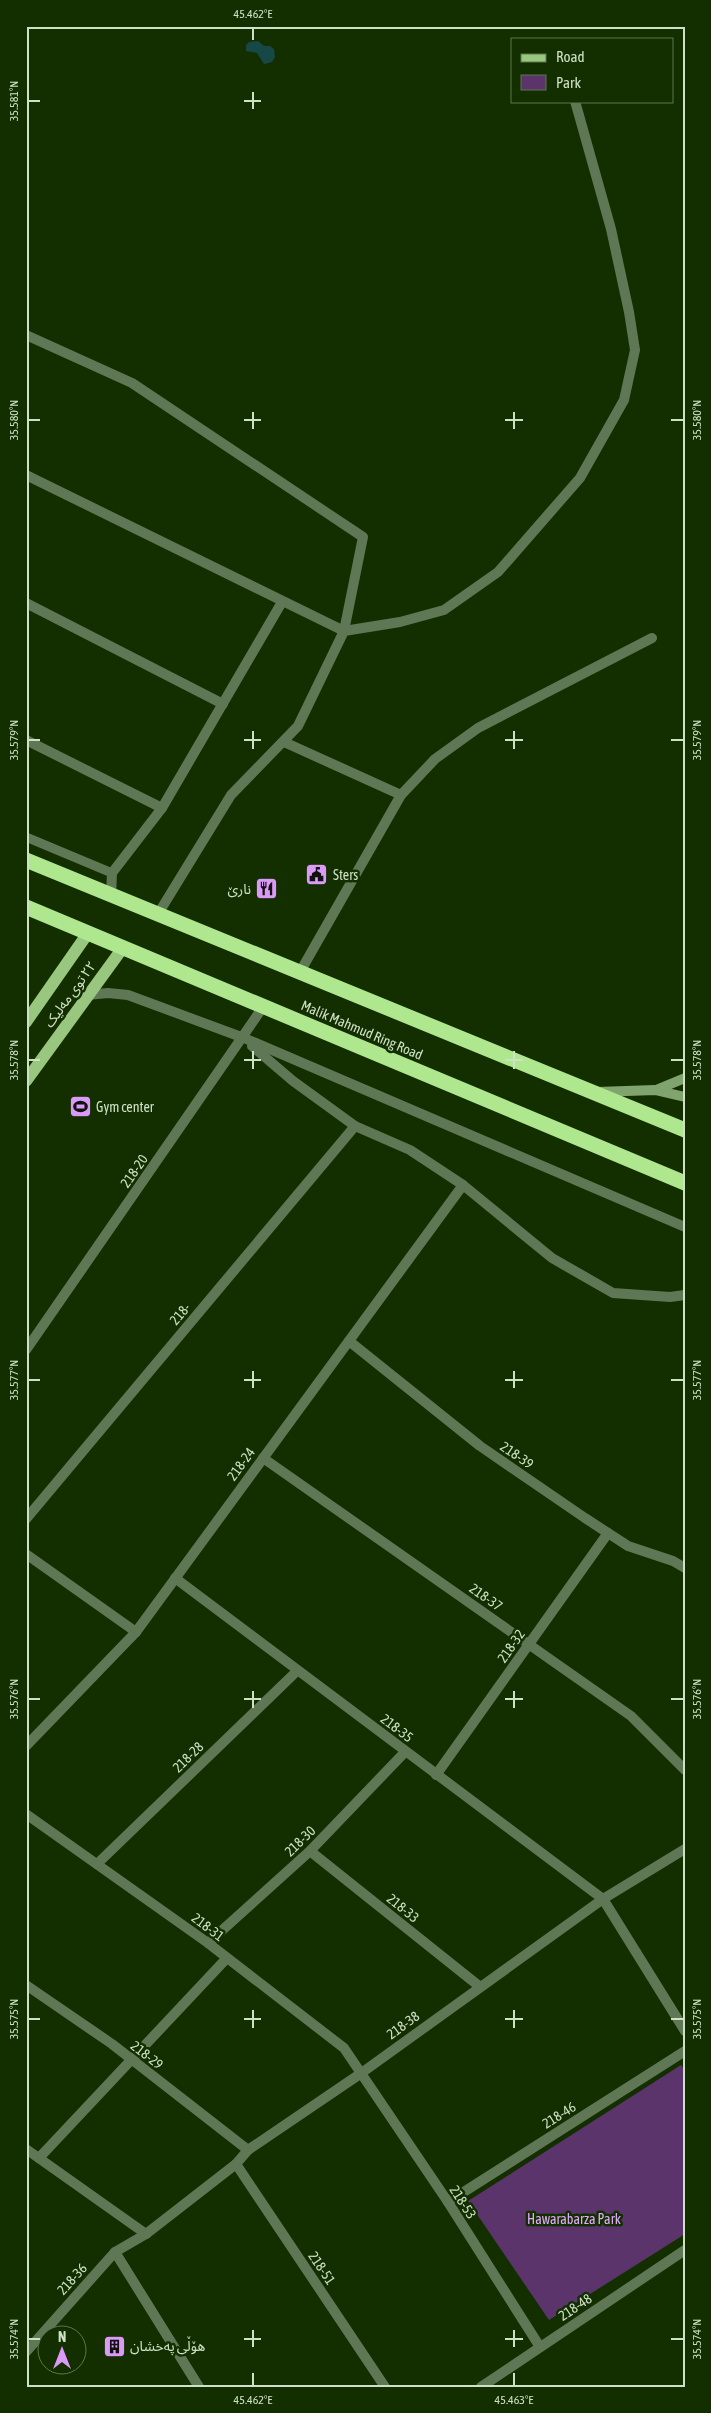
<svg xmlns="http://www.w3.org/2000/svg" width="711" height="2413" font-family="'Asap Condensed','Noto Sans Arabic',sans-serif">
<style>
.green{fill:#5b346c}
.water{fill:#174848}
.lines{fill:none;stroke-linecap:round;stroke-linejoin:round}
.lane{stroke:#607755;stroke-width:9}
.street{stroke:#607755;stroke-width:10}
.secondary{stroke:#80a46d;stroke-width:10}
.primary{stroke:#99c77f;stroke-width:12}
.highway{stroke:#afe78f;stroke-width:15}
.ticks{fill:none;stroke:#cee0c5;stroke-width:2}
.labels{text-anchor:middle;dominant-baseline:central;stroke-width:5;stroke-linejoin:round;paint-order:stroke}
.poi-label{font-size:14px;fill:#cee0c5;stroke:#132f00;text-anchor:start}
.street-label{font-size:14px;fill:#cee0c5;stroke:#132f00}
.park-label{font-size:14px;fill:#e4abfe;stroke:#132f00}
.neatline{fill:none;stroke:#cee0c5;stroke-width:2}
.ticks-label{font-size:12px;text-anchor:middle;fill:#cee0c5}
</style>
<rect width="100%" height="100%" fill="#132f00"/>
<path class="green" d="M681,2065l4,6v163l-136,86 -81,-119z"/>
<path class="water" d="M258,41l6,5h6l4,3 1,8 -3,5 -8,2 -7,-11 -11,-2v-6l3,-3z"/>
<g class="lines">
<path class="lane" d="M26,837l86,36"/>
<g class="street">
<path d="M26,335l106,48 231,154 -19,94 -318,-156"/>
<path d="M26,603l197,101"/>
<path d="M26,740l136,68"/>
<path d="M284,742l117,53"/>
<path d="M111,896l1,-23 50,-65 120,-206"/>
<path d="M158,914l73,-119 67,-69 46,-95 56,-9 44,-12 54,-38 82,-94 44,-78 11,-50 -6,-38 -18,-83 -36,-128"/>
<path d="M300,972l101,-177 34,-36 43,-31 174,-90"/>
<path d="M87,995l21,-2 20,2 116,43 441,189"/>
<path d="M252,1046l41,35 62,45 55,24 53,35 89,73 61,35 57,4 15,-2"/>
<path d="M349,1341l131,105 105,72 43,28 45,15 12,7"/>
<path d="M26,1350l237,-343"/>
<path d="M263,1458l368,258 54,54"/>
<path d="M26,1519l329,-393"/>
<path d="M26,1554l110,78"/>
<path d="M175,1578l428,321 82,132"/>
<path d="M26,1746l110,-114 327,-447"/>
<path d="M436,1775l172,-242"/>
<path d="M26,1814l182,129 136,105 104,154 92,145"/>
<path d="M310,1851l169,135"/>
<path d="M97,1864l200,-193"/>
<path d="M208,1943l102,-92 95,-99"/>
<path d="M26,1985l86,59 136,106"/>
<path d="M26,2149l120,85"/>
<path d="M39,2158l187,-199"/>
<path d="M236,2164l149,223"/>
<path d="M448,2202l237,-151"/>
<path d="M115,2252l84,135"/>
<path d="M26,2352l89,-100 31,-18 90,-70 12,-14 112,-76 243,-175 82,-50"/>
<path d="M481,2387l204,-137"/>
</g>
<g class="secondary">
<path d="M656,1090l29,-12"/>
<path d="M597,1092l58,-2 30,7"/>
</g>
<g class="primary">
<path d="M26,1022l62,-89"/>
<path d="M26,1081l96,-132"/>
</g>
<g class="highway">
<path d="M26,860l659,270"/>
<path d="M26,907l659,276"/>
</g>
</g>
<path class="ticks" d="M253,28v12M253,92v17M28,101h12M244,101h17M253,412v17M514,412v17M28,420h12M244,420h17M505,420h18M671,420h13M253,731v18M514,731v18M28,740h12M244,740h17M505,740h18M671,740h13M253,1051v18M514,1051v18M28,1060h12M244,1060h17M505,1060h18M671,1060h13M253,1371v17M514,1371v17M28,1380h12M244,1380h17M505,1380h18M671,1380h13M253,1691v17M514,1691v17M28,1699h12M244,1699h17M505,1699h18M671,1699h13M253,2010v18M514,2010v18M28,2019h12M244,2019h17M505,2019h18M671,2019h13M253,2330v17M514,2330v17M28,2339h12M244,2339h17M505,2339h18M671,2339h13M253,2373v13M514,2373v13"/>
<defs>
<symbol id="civic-square" viewBox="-11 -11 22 22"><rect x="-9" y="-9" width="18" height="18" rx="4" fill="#da9af6" stroke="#132f00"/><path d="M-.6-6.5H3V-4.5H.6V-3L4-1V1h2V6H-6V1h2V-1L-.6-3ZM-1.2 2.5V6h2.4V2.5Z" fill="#111"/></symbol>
<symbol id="restaurant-square" viewBox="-11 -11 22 22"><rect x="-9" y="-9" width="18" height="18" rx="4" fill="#da9af6" stroke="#132f00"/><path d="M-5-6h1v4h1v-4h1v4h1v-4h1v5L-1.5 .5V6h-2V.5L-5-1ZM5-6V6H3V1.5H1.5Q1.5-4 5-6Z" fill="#111"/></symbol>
<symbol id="stadium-square" viewBox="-11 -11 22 22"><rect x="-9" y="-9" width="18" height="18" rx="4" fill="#da9af6" stroke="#132f00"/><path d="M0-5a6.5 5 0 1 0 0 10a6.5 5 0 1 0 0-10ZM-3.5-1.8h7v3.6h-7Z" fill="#111"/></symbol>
<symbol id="building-square" viewBox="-11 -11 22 22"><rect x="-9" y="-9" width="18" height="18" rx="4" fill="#da9af6" stroke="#132f00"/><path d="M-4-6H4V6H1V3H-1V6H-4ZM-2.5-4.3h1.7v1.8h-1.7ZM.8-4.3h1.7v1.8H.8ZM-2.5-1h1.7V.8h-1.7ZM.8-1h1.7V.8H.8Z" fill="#111"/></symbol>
</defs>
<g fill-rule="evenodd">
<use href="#civic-square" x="304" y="862" width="25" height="25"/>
<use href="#restaurant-square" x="254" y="876" width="25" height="25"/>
<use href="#stadium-square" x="68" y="1094" width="25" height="25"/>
<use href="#building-square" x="102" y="2334" width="25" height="25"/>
</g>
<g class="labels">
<g class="poi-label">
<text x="333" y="875">Sters</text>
<text x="251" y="889" text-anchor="end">نارێ</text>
<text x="96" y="1107">Gym center</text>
<text x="130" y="2346">هۆڵی پەخشان</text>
</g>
<g class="street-label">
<text transform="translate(70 994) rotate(-54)">٢٢ توی مەلیک</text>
<text transform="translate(362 1030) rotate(23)">Malik Mahmud Ring Road</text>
<text transform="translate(134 1171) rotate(-55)">218-20</text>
<text transform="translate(180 1314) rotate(-50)">218-</text>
<text transform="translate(517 1455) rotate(34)">218-39</text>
<text transform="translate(241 1464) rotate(-54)">218-24</text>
<text transform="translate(486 1597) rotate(35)">218-37</text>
<text transform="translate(511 1646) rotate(-55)">218-32</text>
<text transform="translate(397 1728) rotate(37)">218-35</text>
<text transform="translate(188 1757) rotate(-44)">218-28</text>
<text transform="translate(300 1841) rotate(-44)">218-30</text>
<text transform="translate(403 1908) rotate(39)">218-33</text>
<text transform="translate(208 1927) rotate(37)">218-31</text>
<text transform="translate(403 2025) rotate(-36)">218-38</text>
<text transform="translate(147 2055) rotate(38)">218-29</text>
<text transform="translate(559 2115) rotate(-32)">218-46</text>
<text transform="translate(463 2202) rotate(57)">218-53</text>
<text transform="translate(322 2268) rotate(56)">218-51</text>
<text transform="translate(72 2279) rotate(-48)">218-36</text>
<text transform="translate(575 2307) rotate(-34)">218-48</text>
</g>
<g class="park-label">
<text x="574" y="2219">Hawarabarza Park</text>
</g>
</g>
<rect width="711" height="2413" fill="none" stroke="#132f00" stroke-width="55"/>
<rect x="511" y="38" width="162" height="65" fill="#132f00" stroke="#5e764f"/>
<rect x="521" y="54" width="25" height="8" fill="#99c77f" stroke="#5e764f"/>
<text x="556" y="62" font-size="15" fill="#cee0c5">Road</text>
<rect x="521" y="75" width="25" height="15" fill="#5b346c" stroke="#5e764f"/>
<text x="556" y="88" font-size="15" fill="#cee0c5">Park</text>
<g transform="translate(62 2350)"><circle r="24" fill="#132f00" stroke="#5e764f"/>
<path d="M0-4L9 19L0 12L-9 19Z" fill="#da9af6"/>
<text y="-8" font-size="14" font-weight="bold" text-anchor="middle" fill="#cee0c5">N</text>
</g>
<rect x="28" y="28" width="656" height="2358" class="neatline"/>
<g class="ticks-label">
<text x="253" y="18">45.462°E</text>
<text transform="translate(14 101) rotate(-90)" y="4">35.581°N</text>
<text transform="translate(14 420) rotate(-90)" y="4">35.580°N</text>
<text transform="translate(697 420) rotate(-90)" y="4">35.580°N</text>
<text transform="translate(14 740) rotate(-90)" y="4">35.579°N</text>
<text transform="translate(697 740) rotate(-90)" y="4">35.579°N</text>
<text transform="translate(14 1060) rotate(-90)" y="4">35.578°N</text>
<text transform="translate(697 1060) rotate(-90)" y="4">35.578°N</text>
<text transform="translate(14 1380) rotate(-90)" y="4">35.577°N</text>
<text transform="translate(697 1380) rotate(-90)" y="4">35.577°N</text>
<text transform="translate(14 1699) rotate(-90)" y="4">35.576°N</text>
<text transform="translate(697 1699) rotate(-90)" y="4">35.576°N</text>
<text transform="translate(14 2019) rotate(-90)" y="4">35.575°N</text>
<text transform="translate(697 2019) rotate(-90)" y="4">35.575°N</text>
<text transform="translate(14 2339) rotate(-90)" y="4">35.574°N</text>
<text transform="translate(697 2339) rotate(-90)" y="4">35.574°N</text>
<text x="253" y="2404">45.462°E</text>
<text x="514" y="2404">45.463°E</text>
</g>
</svg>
